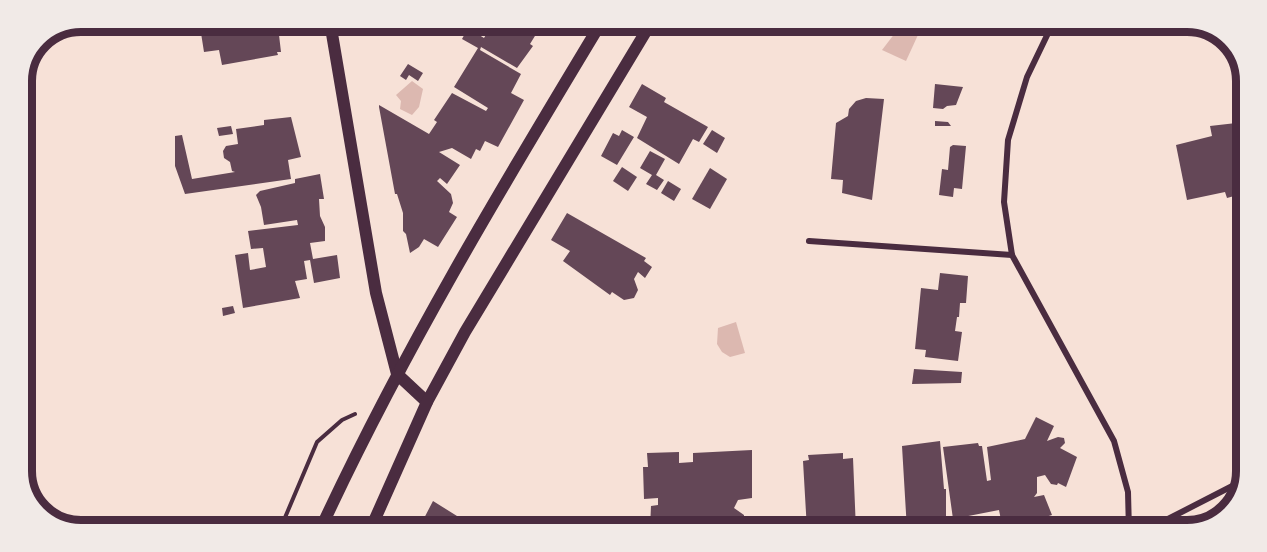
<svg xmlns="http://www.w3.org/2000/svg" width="1267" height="552" font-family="'Open Sans',sans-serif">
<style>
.water{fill:#dcb8b0}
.building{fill:#644757}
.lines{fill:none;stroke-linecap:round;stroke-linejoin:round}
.path{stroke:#4a2c40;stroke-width:4}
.minor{stroke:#4a2c40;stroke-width:6}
.secondary{stroke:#4a2c40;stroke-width:12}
.rim{fill:none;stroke:#4a2c40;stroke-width:8}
</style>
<rect width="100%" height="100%" fill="#f7e1d7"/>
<g class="water">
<path d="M902,24h21l-17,37 -24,-11z"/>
<path d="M412,81l11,8 -4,18 -7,8 -12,-6 1,-8 -5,-6z"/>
<path d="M736,322l9,31 -15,4 -8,-5 -5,-8 1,-16z"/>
</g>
<g class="building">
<path d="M216,22h66l2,12 -5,1 2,17h-4l1,3 -56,10 -3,-15 -15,2 -3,-19 14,-3z"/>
<path d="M493,23h32l13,8 -8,13 3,2 -16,22 -36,-21 -1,3 41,24 -10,19 13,7 -26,47 -13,-6 -5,10 -4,-2 -5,10 -19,-11 -13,4 21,13 -13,19 -7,-6 -3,3 14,13 2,9 -4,9 8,5 -19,30 -14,-8 -5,8 -9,6 -4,-19 -3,-3v-18l-6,-19h-2l-16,-87v-2l50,29 8,-12 -3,-2 18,-27 34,18 2,-3 -34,-21 24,-39 -16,-9 6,-11 16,10z"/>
<path d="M532,23h23l-6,9z"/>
<path d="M408,64l15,9 -5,8 -9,-6 -3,5 -6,-4z"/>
<path d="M642,84l24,14 -2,4 44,25 -9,15 -6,-3 -14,25 -42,-26 10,-21 -18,-10z"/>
<path d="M935,84l28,3 -7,18 -9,1 -4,3 -10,-1z"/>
<path d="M866,98l18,1 -12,101 -30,-7 1,-13 -12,-1 5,-56 12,-7 1,-7 7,-8z"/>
<path d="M291,117l10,40 -13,3 3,19 -106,15 -10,-28v-30l7,-1 10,44 43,-7 -3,-1 -2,-9 -6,-4 -1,-7 3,-5 12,-2 -2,-15 28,-4v-5z"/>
<path d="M935,121l13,1 3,4h-16z"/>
<path d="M1245,122v71l-18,5 -2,-6 -38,8 -11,-55 36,-9 -2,-10z"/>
<path d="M231,126l2,8 -14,2 -2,-8z"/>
<path d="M622,130l12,7 -17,28 -16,-9 12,-23 6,3z"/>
<path d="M712,130l13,8 -8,15 -14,-9z"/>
<path d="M953,145l13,1 -4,43 -8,-1 -1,9 -14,-2 3,-26 6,1 2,-23z"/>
<path d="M650,151l15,8 -9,16 8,5 -7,10 -11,-6 6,-9 -12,-7z"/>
<path d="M622,167l15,10 -9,14 -15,-10z"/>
<path d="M710,168l17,11 -17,30 -18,-10z"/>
<path d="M320,174l4,25h-5l1,17 5,11v14l-15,2 3,16 24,-4 3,23 -26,5 -4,-23 -6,1 3,18 -12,2 5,17 -57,10 -8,-53 13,-2 2,17 16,-3 -3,-19 -12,1 -3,-18 50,-6 -1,-5 -33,5 -3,-18 -5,-12 4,-4 35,-8v-4z"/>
<path d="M668,181l13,8 -7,12 -13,-8z"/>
<path d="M567,213l79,45 -2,3 8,6 -7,11 -7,-6 -4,7 4,11 -4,8 -10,2 -12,-8 -2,3 -47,-34 7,-10 -19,-11z"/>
<path d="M940,273l28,3 -2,27h-6l-1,14h-2l-2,14 7,1 -4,29 -33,-4 1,-7 -11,-1 6,-61 17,2z"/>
<path d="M233,306l2,7 -12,3 -1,-8z"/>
<path d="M914,369l48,3 -1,11 -49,1z"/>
<path d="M1036,417l18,9 -7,15 11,-4 6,1 1,5 -5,5 17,9 -11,30 -8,-4 -1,2 -6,-1 -6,-9 -8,2v16l-3,4 10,-2 8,20 -27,8 -1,-4 -8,2 1,5 -14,4 -4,-20 -46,9 -10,-72 35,-4 1,3h3l5,35 4,-1 -4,-33 38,-8z"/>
<path d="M940,441l4,48h2v30l-7,3 -6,-3v11h-26l-5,-84z"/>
<path d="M752,450v48l-14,2 -4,8 10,7v7l-4,7h-90l1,-23 7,-1v-7l-14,1 -1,-32h5l-1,-14 32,-1v11l14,-1v-9z"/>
<path d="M843,453v6l10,-1 3,72h-49l-4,-69 6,-1 -1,-5z"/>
<path d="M433,501l32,20 13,7h-59z"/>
</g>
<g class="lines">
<path class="path" d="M281,527l36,-85 25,-22 13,-6"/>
<g class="minor">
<path d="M1052,25l-25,52 -19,63 -4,62 8,53 102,186 14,51 1,39"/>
<path d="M809,241l203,14"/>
<path d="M1239,307l4,18"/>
<path d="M1136,531l30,-11 76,-39"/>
</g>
<g class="secondary">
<path d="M330,22l46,271 21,81 30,28"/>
<path d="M321,528c81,-175 181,-341 280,-505"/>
<path d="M371,528l56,-126 38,-70 186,-309"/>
</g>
</g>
<path d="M0 0H1267V552H0ZM81 32H1187A49 49 0 0 1 1236 81V471A49 49 0 0 1 1187 520H81A49 49 0 0 1 32 471V81A49 49 0 0 1 81 32Z" fill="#f1eae7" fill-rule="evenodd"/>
<path class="rim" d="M81 32H1187A49 49 0 0 1 1236 81V471A49 49 0 0 1 1187 520H81A49 49 0 0 1 32 471V81A49 49 0 0 1 81 32Z"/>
</svg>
